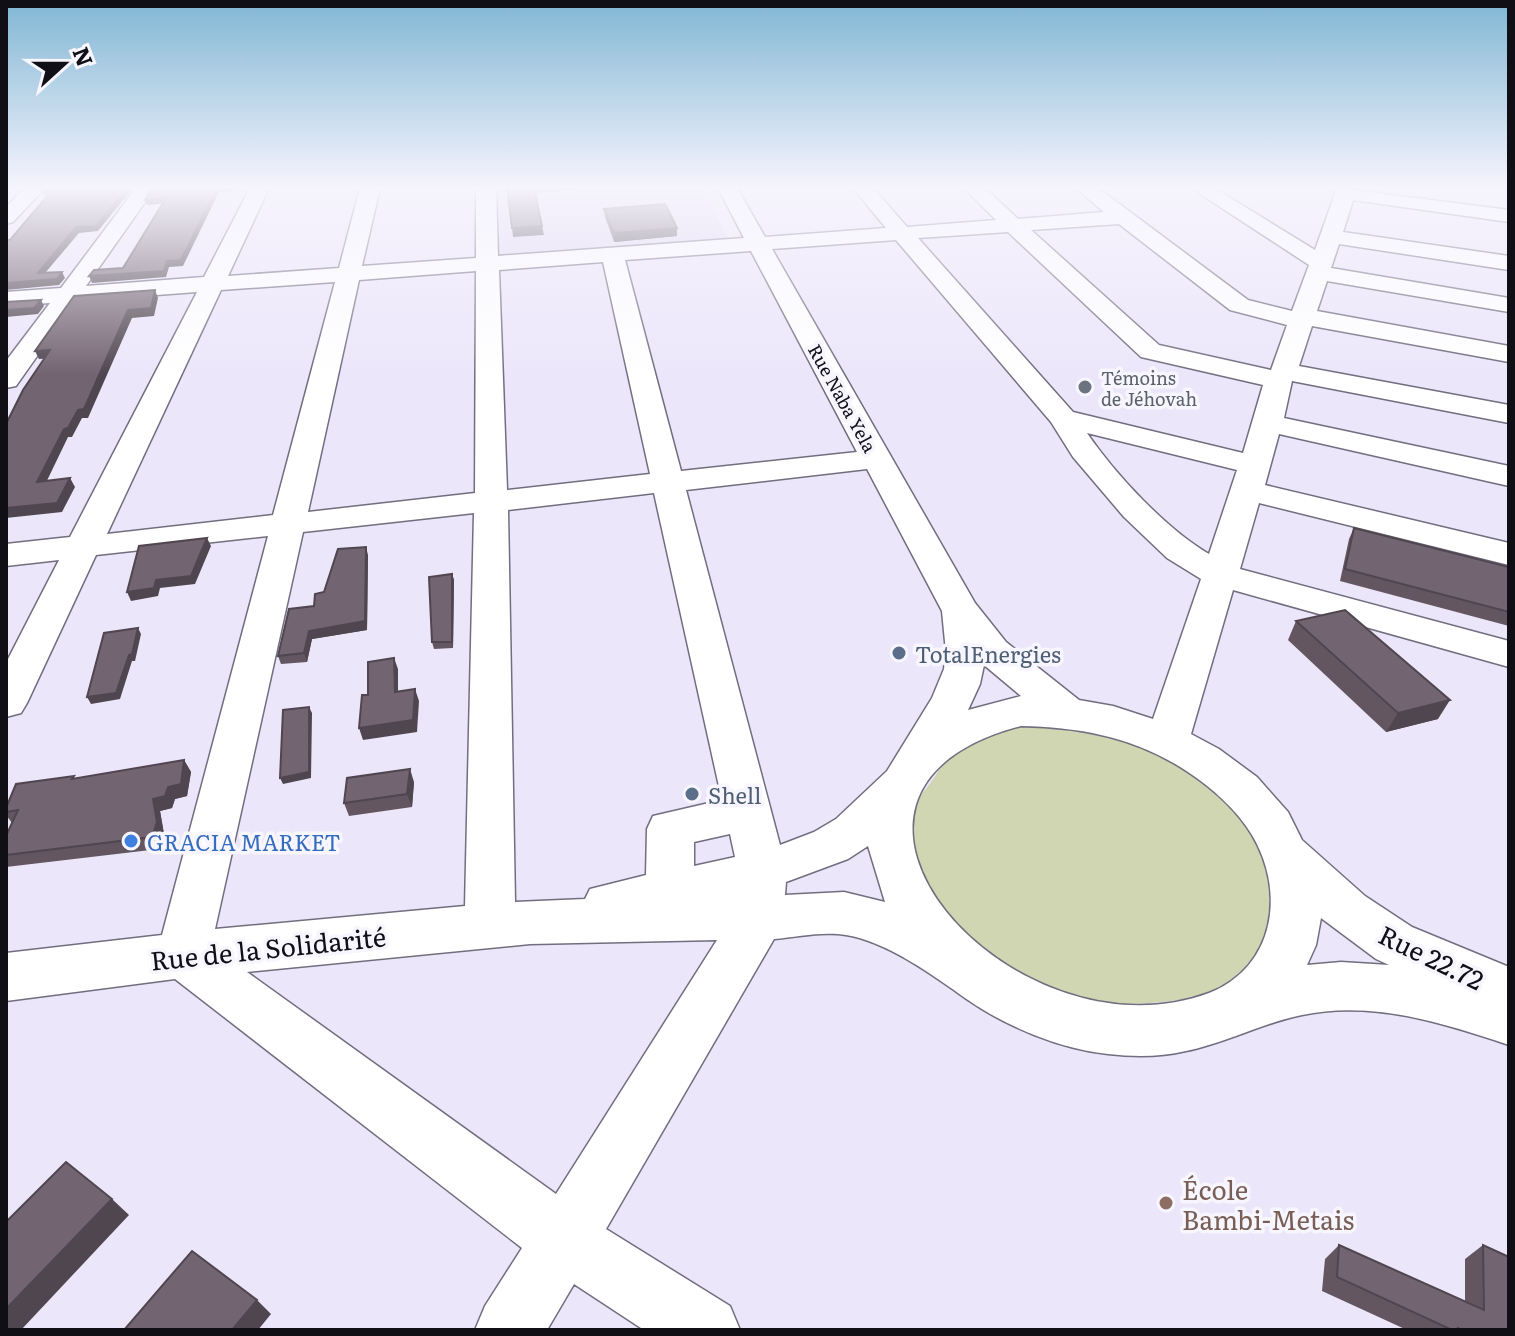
<svg xmlns="http://www.w3.org/2000/svg" width="1515" height="1336" font-family="Literata,serif">
<style>
.built{fill:#e0d8f2}
.green{fill:#d0d5b2}
.lines{fill:none;stroke-linecap:round;stroke-linejoin:round}
.minor-casing{stroke:#726d7f;stroke-width:3}
.minor{fill:#fff;fill-rule:evenodd}
.wall{fill:#635661}
.shaded-wall{fill:#50464f}
.building{fill:#736471;stroke:#50464f;stroke-width:2}
.worship-dot{fill:#6b7280;stroke:#f7f5fd;stroke-width:3}
.service-dot{fill:#5c6f8a;stroke:#f7f5fd;stroke-width:3}
.shop-dot{fill:#3f7fe0;stroke:#f7f5fd;stroke-width:3}
.education-dot{fill:#8d6e63;stroke:#f7f5fd;stroke-width:3}
.labels{text-anchor:middle;dominant-baseline:central;stroke-width:7;stroke-linejoin:round;paint-order:stroke}
.far-worship-label{font-size:18px;fill:#5b616d;stroke:#f7f5fd;text-anchor:start}
.far-street-label{font-size:18px;fill:#110f16;stroke:#f7f5fd}
.service-label{font-size:22px;fill:#4e5e75;stroke:#f7f5fd;text-anchor:start}
.shop-label{font-size:22px;fill:#366cbe;stroke:#f7f5fd;text-anchor:start}
.near-street-label{font-size:26px;fill:#110f16;stroke:#f7f5fd}
.near-education-label{font-size:26px;fill:#785e54;stroke:#f7f5fd;text-anchor:start}
</style>
<rect width="100%" height="100%" fill="#ece6fa"/>
<path class="built" d="M497,188h206l26,53 -229,16z"/>
<path class="green" d="M1027,725c66,0 127,18 181,58 82,61 91,198 -29,217 -37,5 -78,7 -114,-5 -68,-23 -152,-85 -151,-163 0,-10 -1,-21 3,-30 3,-7 10,-14 14,-20 6,-8 11,-18 18,-25 13,-14 58,-28 78,-32z"/>
<g class="lines">
<defs>
<g id="minor">
<path d="M25,188h20l-32,34 -7,2v-17z"/>
<path d="M136,188h19l-69,98 118,-9 46,-89h19l-41,88 111,-8 21,-80h20l-18,78 114,-8v-70h20l2,68 246,-18 -26,-50h19l28,49 121,-9 -33,-40h20l34,39 89,-7 -32,-32h21l33,31 86,-7 -28,-24h22l150,112 44,11 17,-46 -118,-77h23l101,62 22,-62 172,22v12l-156,-22 -10,32 166,24v14l-170,-26 -8,24 178,30v14l-182,-31 -10,30 192,35v16l-197,-36 -13,40 210,39v18l-217,-42 -8,37 225,48v20l-230,-52 -14,51 244,58v22l-250,-62 -19,66 269,72v26l-276,-77 -42,144 28,15 38,28 31,35 14,28 63,56 47,31 97,40v78c-66,-22 -137,-45 -207,-30 -40,8 -76,28 -116,36 -25,6 -52,6 -78,3 -47,-5 -101,-27 -140,-54 -34,-24 -80,-58 -122,-65 -22,-4 -49,2 -72,4l-168,290 124,77 10,24h-96l-70,-46 -27,46h-72l10,-24 37,-58 -347,-269 -169,22v-48l156,-18 106,-399 -172,19 -69,148 -6,10 -15,4v-54l53,-103 -53,6v-22l64,-7 127,-245 -121,9 -60,85 -10,2v-27l44,-58 -44,3v-14l55,-4zM1119,224l111,86 57,15 -16,45 -112,-25 -128,-115zM1008,232l133,125 122,28 -20,68 -170,-41 -155,-174zM896,240l155,182 22,35 51,60 43,41 34,21 -48,140 -40,-13 -34,-6 -73,-58 -31,-39 -203,-354zM751,251l106,201 -176,19 -56,-211zM603,262l47,212 -143,16 -8,-220zM476,271l-1,222 -167,19 51,-232zM335,282l-62,233 -166,19 114,-244zM1087,433l150,37 -28,84c-43,-25 -94,-80 -122,-121zM867,469l75,142 4,41 -2,17 -12,29 -45,73 -51,48 -22,13 -34,13 -94,-355zM654,493l68,307 -69,16 -6,13 -1,46 -56,14 -5,10 -70,3 -7,-392zM474,513l-9,393 -250,23 88,-397zM984,665l37,31 -53,14 12,-26zM1021,726c60,1 116,12 167,46 24,16 49,38 64,63 34,57 23,132 -43,158 -196,73 -442,-201 -188,-267zM730,834l5,23 -41,9v-24zM868,846l17,56 -41,-10 -59,3 1,-13 62,-23zM1321,918l55,41 13,6 -48,-3 -34,3 9,-20zM717,940l-161,254 -309,-222 283,-28z"/>
</g>
</defs>
<use href="#minor" class="minor-casing"/>
<use href="#minor" class="minor"/>
</g>
<g class="wall">
<path d="M604,209l73,19v8l-63,6 -9,-25z"/>
<path d="M1354,528l155,39v59l-169,-45 9,-42z"/>
<path d="M368,555l-1,75 -55,9 -5,23 -26,2 -3,-8 46,-64z"/>
<path d="M452,574l2,6 -1,68 -19,1 -2,-7z"/>
<path d="M1296,621l142,98 -52,13 -98,-92z"/>
<path d="M184,760l7,12 -4,24 -12,3 -3,9 -12,3 4,23 -5,15 -153,18v-31l6,-13 -6,-8v-7l69,-29z"/>
<path d="M414,782l-2,25 -63,9 -5,-13z"/>
<path d="M1339,1245l126,57v-43l18,-14 26,85h-102l-85,-39 3,-32z"/>
</g>
<g class="shaded-wall">
<path d="M54,188l3,6 -14,1 -2,-6z"/>
<path d="M127,188h6l-35,43 -19,2 -39,46 -2,-6 38,-46z"/>
<path d="M217,188h18l-1,3 -15,1 -36,74 -14,1 -3,10 -74,6 -3,-7 78,-15z"/>
<path d="M534,188h42v2l-42,3z"/>
<path d="M166,198l2,5 -21,2 -2,-5z"/>
<path d="M542,226l2,9 -31,2 -1,-9z"/>
<path d="M677,228v8l-63,6v-9z"/>
<path d="M62,272l3,6 -6,7 -53,5v-7z"/>
<path d="M155,290l3,8 -4,18 -22,2 -44,100h-6l-10,19h-4l-26,54 -5,-9 27,-53 64,-119z"/>
<path d="M41,300l3,6 -6,8 -32,3v-7z"/>
<path d="M50,350l4,8 -15,1 -4,-8z"/>
<path d="M70,478l5,9 -13,25 -56,6v-10z"/>
<path d="M207,538l4,8 -16,38 -35,4 -2,8 -27,5 -4,-9 29,-12z"/>
<path d="M366,547l2,8 -1,75 -55,9 -5,23 -3,-9 5,-22z"/>
<path d="M452,574l2,6 -1,68 -1,-6z"/>
<path d="M138,628l3,6 -6,27h-3l-12,38 -29,5 -4,-7 42,-42z"/>
<path d="M394,658l4,11v34l-3,-11z"/>
<path d="M415,689l4,12 -2,31 -54,8 -4,-12z"/>
<path d="M1450,700l-12,19 -52,13 12,-19z"/>
<path d="M309,707l3,6 -1,65 -28,6 -3,-6z"/>
<path d="M184,760l7,12 -4,24 -12,3 -3,9 -12,3 4,23 -5,15 -7,-12 1,-38 15,-12z"/>
<path d="M410,769l4,13 -2,25 -5,-13z"/>
<path d="M112,1199l17,16 -108,115h-15v-21z"/>
<path d="M257,1300l14,14 -13,16h-26z"/>
</g>
<g class="building">
<path d="M42,188h85l-31,38 -20,1 -38,46 24,-1 -5,7 -51,4v-43h4l44,-52 -13,1z"/>
<path d="M151,188h66l-36,72 -14,1 -3,10 -75,5 5,-6 29,-2 43,-70 -21,2z"/>
<path d="M507,188h27l8,38 -30,2z"/>
<path d="M665,204l12,24 -63,5 -10,-24z"/>
<path d="M155,290l-4,18 -23,2 -44,99 -6,1 -10,18 -4,1 -27,53 33,-4 -13,25 -51,5v-84l17,-34 27,-40 -15,1 39,-55z"/>
<path d="M41,300l-7,8 -28,2v-8z"/>
<path d="M1354,528l155,39v45l-164,-43z"/>
<path d="M207,538l-16,38 -35,4 -2,8 -27,4 12,-46z"/>
<path d="M366,547l-1,74 -56,10 -5,22 -26,3 11,-47 25,-3 1,-12 9,-2 14,-43z"/>
<path d="M452,574v68h-20l-3,-65z"/>
<path d="M1345,610l105,90 -52,13 -102,-92z"/>
<path d="M138,628l-6,26 -3,1 -13,38 -29,4 17,-64z"/>
<path d="M394,658l1,34 20,-3 -2,31 -54,8 3,-33h6v-33z"/>
<path d="M309,707v65l-29,6 3,-68z"/>
<path d="M184,760l-3,24 -13,3 -3,9 -12,3 4,23 -5,15 -146,18v-19l12,-26 -12,2v-4l10,-24 58,-8 -2,3z"/>
<path d="M410,769l-3,25 -63,9 3,-25z"/>
<path d="M66,1162l46,37 -106,110v-87z"/>
<path d="M1339,1245l145,65 -1,-65 26,12v73h-47l-4,-2v2h-6l-115,-53z"/>
<path d="M192,1251l65,49 -25,30h-108z"/>
</g>
<linearGradient id="sky" x2="0" y2="1"><stop stop-color="#80b6d4"/><stop offset="0.5" stop-color="#f6f4fd"/><stop offset="1" stop-color="#f6f4fd" stop-opacity="0"/></linearGradient>
<rect width="1515" height="375" fill="url(#sky)"/>
<circle class="worship-dot" cx="1085" cy="387" r="8"/>
<g class="service-dot">
<circle cx="899" cy="653" r="8"/>
<circle cx="692" cy="794" r="8"/>
</g>
<circle class="shop-dot" cx="131" cy="841" r="8"/>
<circle class="education-dot" cx="1166" cy="1203" r="8"/>
<g class="labels">
<g class="far-worship-label">
<text x="1101" y="377">Témoins<tspan x="1101" dy="21">de Jéhovah</tspan></text>
</g>
<g class="far-street-label">
<text transform="translate(843 398) rotate(61)">Rue Naba Yela</text>
</g>
<g class="service-label">
<text x="915" y="653">TotalEnergies</text>
<text x="708" y="794">Shell</text>
</g>
<g class="shop-label">
<text x="147" y="841">GRACIA MARKET</text>
</g>
<g class="near-street-label">
<text transform="translate(268 947) rotate(-6)">Rue de la Solidarité</text>
<text transform="translate(1432 956) rotate(26)">Rue 22.72</text>
</g>
<g class="near-education-label">
<text x="1182" y="1188">École<tspan x="1182" dy="30">Bambi-Metais</tspan></text>
</g>
</g>
<rect width="1515" height="1336" fill="none" stroke="#110f16" stroke-width="16"/>
<g transform="translate(64 64) rotate(69)" stroke="#f7f5fd" stroke-width="6" paint-order="stroke">
<path d="M0-6L14 30L0 20L-14 30Z" fill="#110f16"/>
<text y="-12" font-size="22" font-weight="bold" text-anchor="middle" fill="#110f16">N</text>
</g>
</svg>
